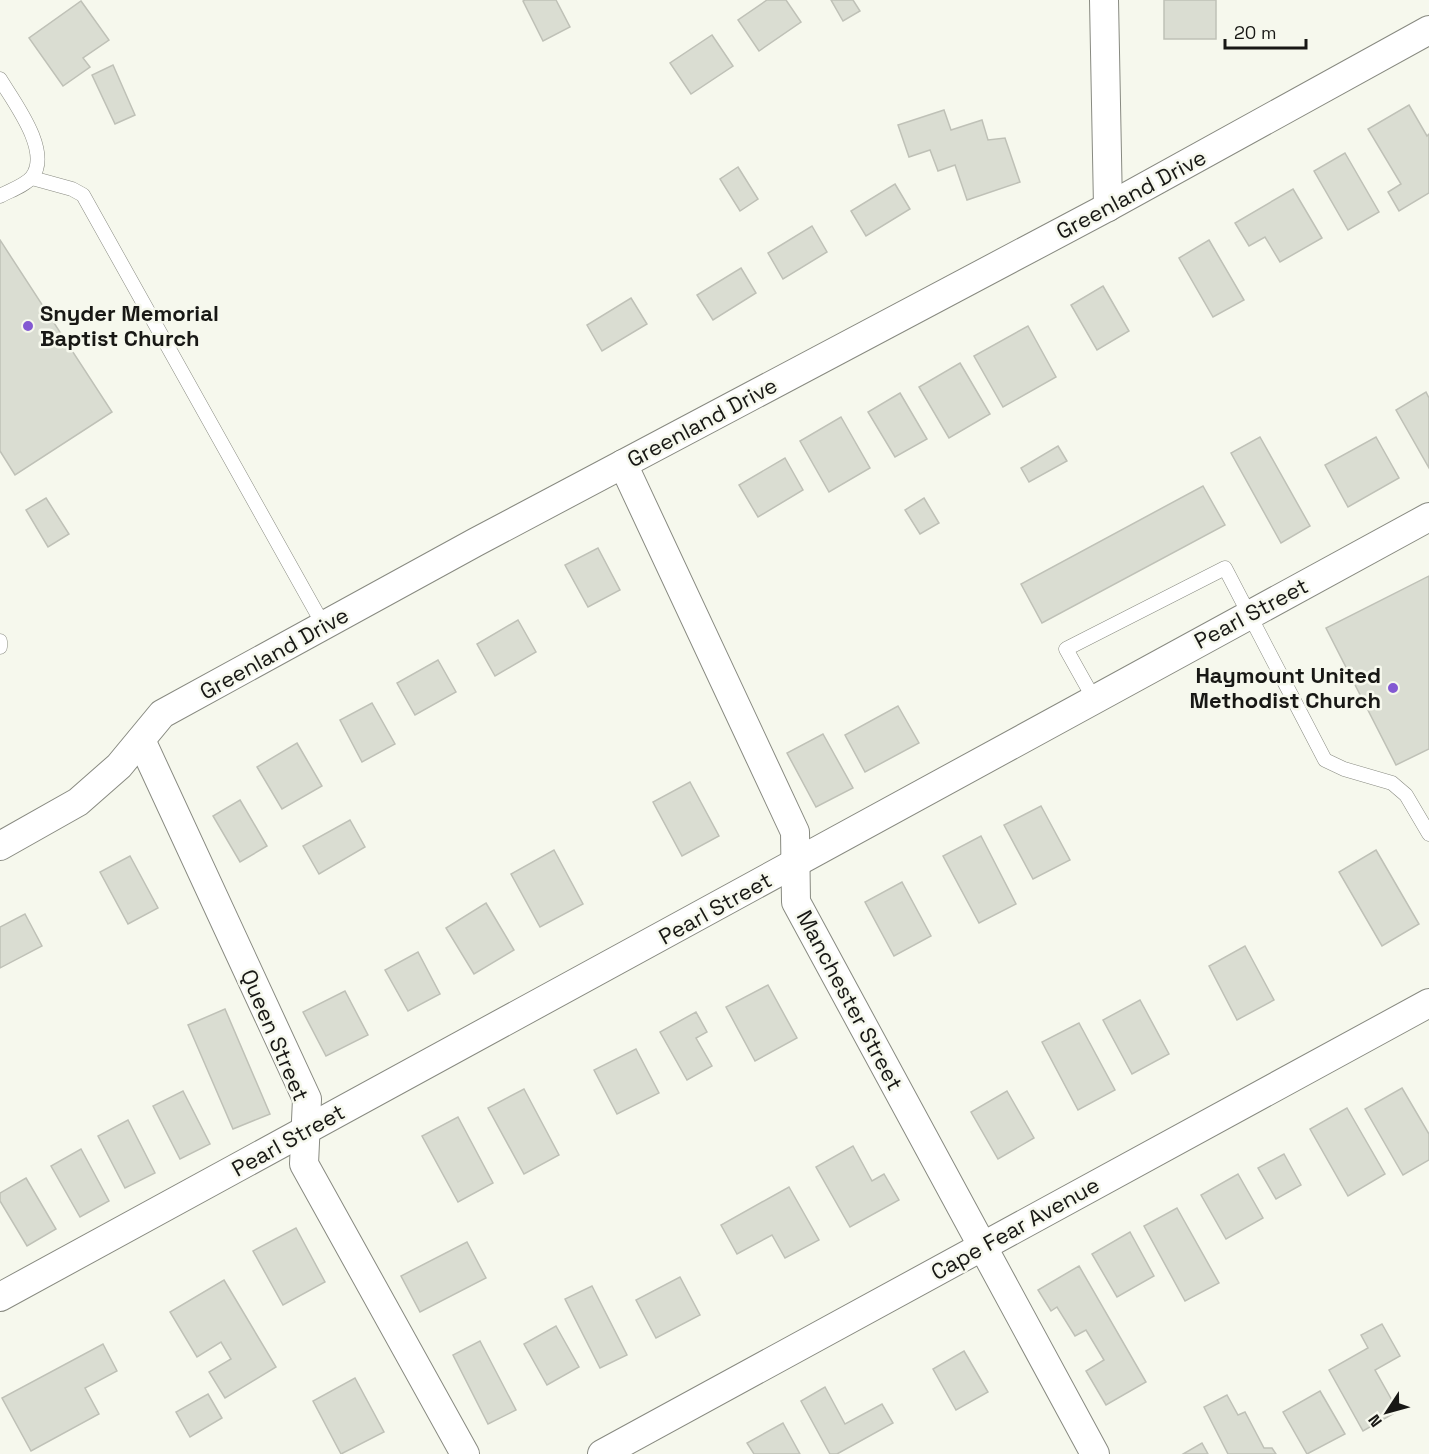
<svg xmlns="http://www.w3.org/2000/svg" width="1429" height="1454" font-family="'Space Grotesk',sans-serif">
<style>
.building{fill:#daddd2;stroke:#bfc1b7;stroke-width:1.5}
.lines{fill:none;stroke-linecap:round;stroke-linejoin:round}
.service-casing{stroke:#888a81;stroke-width:15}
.minor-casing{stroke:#888a81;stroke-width:30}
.service{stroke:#fff;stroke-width:14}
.minor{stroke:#fff;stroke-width:28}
.poi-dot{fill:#8359d2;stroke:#f6f8ed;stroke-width:2}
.labels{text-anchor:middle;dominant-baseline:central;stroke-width:5;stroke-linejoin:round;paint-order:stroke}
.street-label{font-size:22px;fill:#181815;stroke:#f6f8ed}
.poi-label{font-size:22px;font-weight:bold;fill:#181815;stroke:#f6f8ed;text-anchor:start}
</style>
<rect width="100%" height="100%" fill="#f6f8ed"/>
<g class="building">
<path d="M525,0h31l14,27 -27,14 -20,-40z"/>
<path d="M767,0h19l15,22 -42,29 -21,-31z"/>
<path d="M831,0h22l7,11 -17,10z"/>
<rect x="1164" y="0" width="52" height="39"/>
<path d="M81,1l28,39 -26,18 7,9 -27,19 -34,-48z"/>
<path d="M712,35l21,31 -42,28 -21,-31z"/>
<path d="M113,65l22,50 -20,9 -23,-49z"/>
<path d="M1409,105l18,31 2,-2v59l-30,18 -11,-19 13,-8 -33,-55z"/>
<path d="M944,110l7,20 31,-10 6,20 17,-2 15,44 -53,18 -12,-35 -17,6 -8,-21 -21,7 -11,-32z"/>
<path d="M1345,153l34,59 -31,18 -34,-59z"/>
<path d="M738,167l20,32 -18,12 -20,-32z"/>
<path d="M895,184l15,25 -44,27 -15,-25z"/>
<path d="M1293,189l29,49 -42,24 -15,-25 -16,9 -14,-23z"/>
<path d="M812,226l15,26 -44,27 -15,-26z"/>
<path d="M0,240l112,172 -97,63 -15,-24z"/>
<path d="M1209,240l35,60 -31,17 -34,-59z"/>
<path d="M741,268l15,25 -43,27 -16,-25z"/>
<path d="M1103,286l26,45 -32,19 -26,-45z"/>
<path d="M631,298l16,26 -45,27 -15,-26z"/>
<path d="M1028,326l28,51 -53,30 -29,-51z"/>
<path d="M960,363l30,51 -41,24 -30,-51z"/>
<path d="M1426,392l3,6v70l-33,-58z"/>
<path d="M900,393l27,46 -32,18 -27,-45z"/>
<path d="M841,417l29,51 -41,24 -29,-51z"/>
<path d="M1260,437l50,89 -29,17 -50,-90z"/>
<path d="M1376,437l23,41 -51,29 -23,-42z"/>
<path d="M1058,446l9,15 -38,21 -8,-14z"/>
<path d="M785,458l18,32 -45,27 -19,-32z"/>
<path d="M1203,486l22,39 -183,98 -21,-39z"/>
<path d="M46,498l23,36 -21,13 -22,-37z"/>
<path d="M924,498l15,25 -19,11 -15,-24z"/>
<path d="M598,548l22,42 -32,17 -23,-42z"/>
<path d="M1429,576v173l-33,16 -70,-137z"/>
<path d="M518,620l18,32 -41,24 -18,-32z"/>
<path d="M438,660l18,32 -41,23 -18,-32z"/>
<path d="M372,703l23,41 -33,18 -22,-42z"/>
<path d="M898,706l21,37 -54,29 -20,-37z"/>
<path d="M823,734l30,54 -37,19 -29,-54z"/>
<path d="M297,743l25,43 -40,23 -25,-42z"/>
<path d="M690,782l29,54 -37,20 -29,-54z"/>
<path d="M240,800l27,46 -27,16 -27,-46z"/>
<path d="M1041,806l29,54 -37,19 -29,-54z"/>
<path d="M350,820l15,27 -46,27 -16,-28z"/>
<path d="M981,836l35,68 -37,19 -36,-67z"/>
<path d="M554,850l29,54 -43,23 -29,-53z"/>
<path d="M1376,850l43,74 -37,22 -43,-74z"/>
<path d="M130,856l28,52 -30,16 -28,-52z"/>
<path d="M902,882l29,54 -37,20 -29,-54z"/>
<path d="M486,903l28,47 -40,24 -28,-46z"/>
<path d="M25,914l17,32 -42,22v-41z"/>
<path d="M1245,946l29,54 -37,20 -28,-54z"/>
<path d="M418,952l22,42 -32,17 -23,-41z"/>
<path d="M768,985l29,53 -42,23 -29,-54z"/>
<path d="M345,991l23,44 -42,21 -23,-44z"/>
<path d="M1140,1000l29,54 -37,20 -29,-54z"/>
<path d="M225,1009l45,105 -37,15 -45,-104z"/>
<path d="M696,1012l11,20 -11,6 16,28 -25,14 -27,-48z"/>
<path d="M1079,1023l36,67 -37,20 -36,-68z"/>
<path d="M636,1049l23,44 -42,21 -23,-44z"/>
<path d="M1402,1088l27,46v26l-26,15 -38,-66z"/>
<path d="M524,1089l35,66 -35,19 -36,-66z"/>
<path d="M183,1091l27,53 -30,15 -27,-53z"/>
<path d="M1007,1091l27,47 -36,21 -27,-47z"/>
<path d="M1347,1108l38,66 -37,22 -38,-67z"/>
<path d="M458,1117l35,66 -35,19 -36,-66z"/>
<path d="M128,1120l27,53 -30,15 -27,-52z"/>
<path d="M853,1146l19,35 12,-7 15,26 -49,27 -34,-60z"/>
<path d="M81,1149l28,52 -29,16 -29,-51z"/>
<path d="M1284,1154l17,31 -25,14 -18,-31z"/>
<path d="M1238,1174l25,44 -37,21 -25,-44z"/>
<path d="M26,1178l30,51 -29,17 -27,-45v-8z"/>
<path d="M789,1187l30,53 -34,18 -13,-23 -35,19 -16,-29z"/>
<path d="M1177,1208l42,75 -34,18 -41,-75z"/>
<path d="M296,1228l29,54 -42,23 -30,-54z"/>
<path d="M1130,1232l24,44 -37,21 -25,-43z"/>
<path d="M467,1242l19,36 -66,34 -19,-36z"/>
<path d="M1079,1266l67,116 -40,23 -20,-34 18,-11 -18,-30 -11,6 -18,-29 -6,4 -13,-21z"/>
<path d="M680,1277l20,38 -44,23 -20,-38z"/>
<path d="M224,1280l52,87 -51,31 -16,-26 22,-13 -10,-17 -24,15 -27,-45z"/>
<path d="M592,1286l35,69 -27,13 -35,-69z"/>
<path d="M1382,1324l18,32 -25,14 23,41 -35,20 -34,-61 39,-22 -7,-13z"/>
<path d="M556,1326l23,41 -32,18 -23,-41z"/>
<path d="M480,1341l36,69 -28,14 -35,-69z"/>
<path d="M103,1344l14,27 -32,17 14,26 -68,37 -29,-53z"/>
<path d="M964,1351l24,41 -32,18 -23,-41z"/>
<path d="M355,1378l29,54 -43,22 -28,-53z"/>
<path d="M825,1387l20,37 37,-20 11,19 -56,31h-7l-29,-53z"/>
<path d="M1320,1391l25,43 -38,20 -24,-42z"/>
<path d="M208,1394l14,24 -32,19 -14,-25z"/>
<path d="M1227,1395l11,20 7,-3 19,36h8l4,6h-48l-24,-47z"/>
<path d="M783,1423l17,31h-46l-7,-11z"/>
<path d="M1202,1443l6,11h-25z"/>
</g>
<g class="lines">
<defs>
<g id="service">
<path d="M0,79c13,22 52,72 32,98 -6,8 -23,14 -32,19"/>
<path d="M32,178l40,11 11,6 241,431"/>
<path d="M0,641v6"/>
<path d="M1094,699l-28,-50 159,-81 100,192 19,9 48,14 14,12 23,39"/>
</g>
<g id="minor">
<path d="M1104,0l4,207"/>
<path d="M623,464l172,368 1,70 299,552"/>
<path d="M141,740l166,359 -3,65 161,290"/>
<path d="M0,846l78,-44 41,-36 43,-52 314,-172 632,-335 321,-177"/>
<path d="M0,1297l1429,-780"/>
<path d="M602,1454l827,-451"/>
</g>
</defs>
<use href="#service" class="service-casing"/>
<use href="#minor" class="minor-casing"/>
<use href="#service" class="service"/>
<use href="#minor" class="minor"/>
</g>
<g class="poi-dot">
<circle cx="28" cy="326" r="6"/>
<circle cx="1393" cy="688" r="6"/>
</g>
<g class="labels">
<g class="street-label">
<text transform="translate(1131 194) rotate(-28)">Greenland Drive</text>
<text transform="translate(702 422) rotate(-28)">Greenland Drive</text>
<text transform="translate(1251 613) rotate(-28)">Pearl Street</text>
<text transform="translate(274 653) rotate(-29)">Greenland Drive</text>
<text transform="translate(715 908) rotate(-29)">Pearl Street</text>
<text transform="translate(850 1000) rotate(62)">Manchester Street</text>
<text transform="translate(275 1035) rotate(67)">Queen Street</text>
<text transform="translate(288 1140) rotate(-29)">Pearl Street</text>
<text transform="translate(1015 1228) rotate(-29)">Cape Fear Avenue</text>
</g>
<g class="poi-label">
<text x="40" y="313">Snyder Memorial<tspan x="40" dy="25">Baptist Church</tspan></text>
<text x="1381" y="675" text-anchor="end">Haymount United<tspan x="1381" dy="25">Methodist Church</tspan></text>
</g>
</g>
<g transform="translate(1387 1412) rotate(234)" stroke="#f6f8ed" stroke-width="4.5" paint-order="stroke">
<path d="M0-4.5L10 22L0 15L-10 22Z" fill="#181815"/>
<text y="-9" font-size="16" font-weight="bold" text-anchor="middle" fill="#181815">N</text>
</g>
<path d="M1225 39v9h81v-9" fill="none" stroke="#181815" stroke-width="3"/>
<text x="1234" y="39" font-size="18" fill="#181815" stroke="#f6f8ed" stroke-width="4.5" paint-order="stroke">20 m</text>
</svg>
